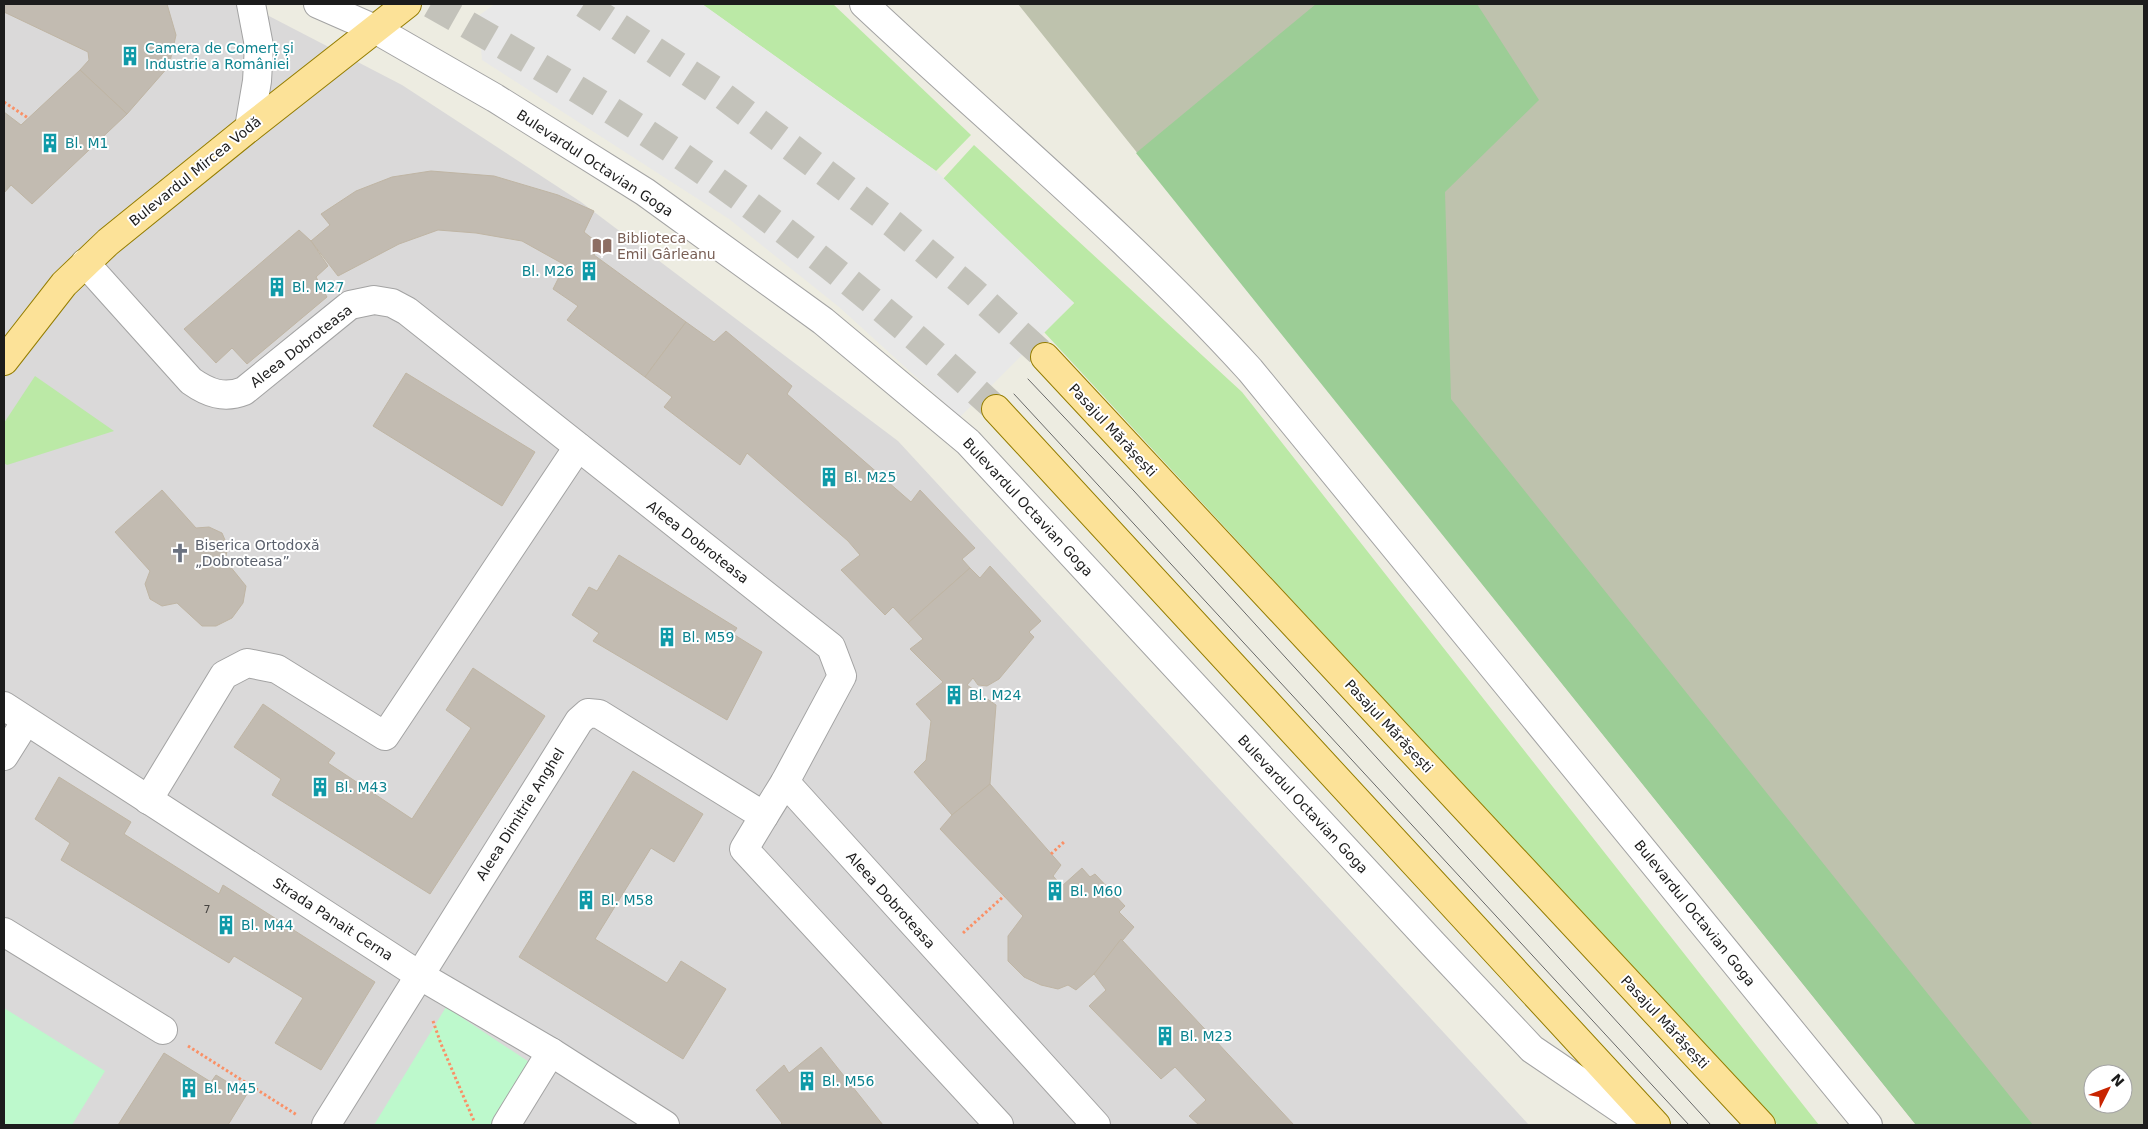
<svg xmlns="http://www.w3.org/2000/svg" width="2148" height="1129" font-family="'DejaVu Sans',sans-serif">
<style>
.residential{fill:#dad9d9}
.construction{fill:#bec2ad;fill-rule:evenodd}
.grass{fill:#bbe9a6}
.forest{fill:#9ccd96}
.park{fill:#bdf9cc}
.parking{fill:#e8e8e8}
.building{fill:#c2bbb1;stroke:#bfb5a4}
.lines{fill:none;stroke-linecap:round;stroke-linejoin:round}
.major-tunnel{stroke:#c3c2ba;stroke-width:28;stroke-dasharray:28 14;stroke-linecap:butt}
.minor-casing{stroke:#a3a3a3;stroke-width:30}
.major-casing{stroke:#947d00;stroke-width:30}
.path{stroke:#fa9066;stroke-width:3;stroke-dasharray:2.5 2.5;stroke-linecap:butt}
.minor{stroke:#fff;stroke-width:28}
.major{stroke:#fce298;stroke-width:28}
.tram{stroke:#6a6a6a;stroke-width:1}
.labels{text-anchor:middle;dominant-baseline:central;stroke-width:4;stroke-linejoin:round;paint-order:stroke}
.number-label{font-size:11px;fill:#464441}
.culture-label{font-size:14px;fill:#0d838f;stroke:#fff;text-anchor:start}
.street-label{font-size:14px;fill:#1c1c1c;stroke:#fff}
.education-label{font-size:14px;fill:#785e54;stroke:#fff;text-anchor:start}
.worship-label{font-size:14px;fill:#5b616d;stroke:#fff;text-anchor:start}
</style>
<rect width="100%" height="100%" fill="#edece1"/>
<path class="residential" d="M4,4h242l156,81 179,117 317,239 631,684h-1525z"/>
<path class="construction" d="M1018,4h1126v1121h-228zM2093,1074h30v30h-30z"/>
<g class="grass">
<path d="M702,4h131l138,131 -35,36z"/>
<path d="M974,145l268,247 577,733h-41l-734,-793 30,-29 -131,-124z"/>
<path d="M35,376l79,55 -107,34 -3,-2v-40z"/>
</g>
<path class="forest" d="M1316,4h161l62,96 -94,92 6,207 582,726h-117l-780,-972z"/>
<g class="park">
<path d="M446,1007l89,59 -38,59h-123z"/>
<path d="M4,1008l101,63 -33,54h-68z"/>
</g>
<path class="parking" d="M495,4h207l234,167 138,132 -114,114 -121,-110 -110,-88 -247,-159 -4,-44z"/>
<g class="building">
<path d="M4,4h163l9,31 -7,31 -42,48 -47,-44 9,-10 -1,-8 -84,-40z"/>
<path d="M80,70l47,44 -95,90 -21,-19 -7,8v-81l17,13z"/>
<path d="M431,171l63,5 64,19 36,16 -10,21 15,12 -5,11 92,67 -41,55 -78,-57 11,-14 -25,-17 12,-24 -43,-24 -46,-8 -38,-3 -39,14 -61,32 -27,-35 19,-16 -9,-11 35,-23 36,-14z"/>
<path d="M299,230l12,11 17,25 -12,11 11,20 -80,67 -15,-16 -16,15 -32,-34z"/>
<path d="M686,322l28,20 12,-11 66,55 -5,8 124,108 9,-12 55,58 -13,11 8,9 -62,55 -15,-16 -8,8 -44,-45 19,-15 -12,-14 -101,-88 -7,12 -76,-58 8,-10 -27,-20z"/>
<path d="M406,373l129,79 -33,54 -129,-80z"/>
<path d="M162,490l34,38 13,-1 13,6 6,14 -3,13 21,26 -3,17 -11,15 -16,8h-14l-25,-23 -15,3 -12,-7 -5,-15 5,-13 -35,-39z"/>
<path d="M619,555l118,73 -4,6 29,18 -35,68 -134,-79 6,-8 -27,-18 17,-28 8,4z"/>
<path d="M990,566l51,55 -12,11 5,5 -35,42 -12,7 -9,-1 -5,-7 -6,7 29,20 -6,79 -38,31 -38,-43 12,-12 5,-39 -15,-17 27,-22 -33,-33 13,-10 -15,-16 62,-55 10,10z"/>
<path d="M473,668l72,48 -115,178 -158,-99 9,-16 -47,-32 29,-43 72,49 -7,10 84,56 59,-91 -25,-18z"/>
<path d="M633,771l70,43 -29,48 -23,-14 -56,91 72,44 14,-22 45,28 -43,70 -164,-102z"/>
<path d="M59,777l72,45 -7,12 95,60 4,-9 152,97 -54,88 -46,-27 28,-45 -69,-42 -5,7 -168,-103 9,-17 -35,-24z"/>
<path d="M990,784l71,81 -8,11 9,10 20,-18 8,9 5,-3 30,32 -6,6 15,15 -40,47 -18,16 -8,-5 -10,4 -17,-4 -17,-8 -16,-16v-25l15,-20 -83,-87 12,-14z"/>
<path d="M1121,939l173,186h-95l-10,-9 17,-16 -31,-33 -14,12 -72,-73 17,-16 -12,-16z"/>
<path d="M821,1047l62,78h-103l2,-2 -26,-33 28,-25 5,8z"/>
<path d="M164,1053l47,29 5,-7 31,19 -19,31h-110z"/>
</g>
<g class="lines">
<g class="major-tunnel">
<path d="M431,4c87,49 176,101 259,158 108,75 209,158 306,247"/>
<path d="M584,4l134,88 175,132 80,67 72,66"/>
</g>
<defs>
<g id="minor">
<path d="M318,4l57,25 120,69 150,94 178,129 145,121 465,502 99,105 112,76"/>
<path d="M864,4c129,121 267,235 386,366l618,755"/>
<path d="M249,128l8,-47 2,-35 -8,-42"/>
<path d="M85,263l106,118c17,12 33,18 53,10l106,-86 24,-5 18,3 15,8 424,336 11,29 -57,106 -21,34 -165,-102 -11,-1 -9,8 -253,404"/>
<path d="M4,706l415,269 132,77 114,73"/>
<path d="M4,756l22,-35"/>
<path d="M785,782l311,343"/>
<path d="M148,800l76,-125 23,-12 30,6 108,67 193,-289"/>
<path d="M764,816l-20,33 255,276"/>
<path d="M4,932l159,98"/>
<path d="M506,1125l45,-73"/>
</g>
<g id="major">
<path d="M1045,357l716,768"/>
<path d="M4,361l60,-77 44,-42 141,-114 158,-124"/>
<path d="M996,409l660,716"/>
</g>
</defs>
<use href="#minor" class="minor-casing"/>
<use href="#major" class="major-casing"/>
<g class="path">
<path d="M4,102l24,16"/>
<path d="M1051,854l13,-12"/>
<path d="M963,933l41,-37"/>
<path d="M433,1021l8,23 33,77"/>
<path d="M188,1046l109,69"/>
</g>
<use href="#minor" class="minor"/>
<use href="#major" class="major"/>
<g class="tram">
<path d="M1028,379l106,112 577,634"/>
<path d="M1014,394l675,731"/>
</g>
</g>
<defs>
<symbol id="building-bare" viewBox="-9 -9 18 18"><path d="M-4-6H4V6H1V3H-1V6H-4ZM-2.5-4.3h1.7v1.8h-1.7ZM.8-4.3h1.7v1.8H.8ZM-2.5-1h1.7V.8h-1.7ZM.8-1h1.7V.8H.8Z" fill="#0f9aa8" stroke="#fff" stroke-width="2.5" paint-order="stroke"/></symbol>
<symbol id="library-bare" viewBox="-9 -9 18 18"><path d="M-6-4Q-3-5.5-.7-3.5V5Q-3 3-6 4ZM6-4Q3-5.5 .7-3.5V5Q3 3 6 4Z" fill="#8d6e63" stroke="#fff" stroke-width="2.5" paint-order="stroke"/></symbol>
<symbol id="church-bare" viewBox="-9 -9 18 18"><path d="M-1.2-6h2.4v3.5h3.3v2.4h-3.3V6h-2.4V-.1h-3.3v-2.4h3.3Z" fill="#6b7280" stroke="#fff" stroke-width="2.5" paint-order="stroke"/></symbol>
</defs>
<g fill-rule="evenodd">
<use href="#building-bare" x="116" y="42" width="28" height="28"/>
<use href="#building-bare" x="36" y="129" width="28" height="28"/>
<use href="#library-bare" x="588" y="232" width="28" height="28"/>
<use href="#building-bare" x="575" y="257" width="28" height="28"/>
<use href="#building-bare" x="263" y="273" width="28" height="28"/>
<use href="#building-bare" x="815" y="463" width="28" height="28"/>
<use href="#church-bare" x="166" y="539" width="28" height="28"/>
<use href="#building-bare" x="653" y="623" width="28" height="28"/>
<use href="#building-bare" x="940" y="681" width="28" height="28"/>
<use href="#building-bare" x="306" y="773" width="28" height="28"/>
<use href="#building-bare" x="1041" y="877" width="28" height="28"/>
<use href="#building-bare" x="572" y="886" width="28" height="28"/>
<use href="#building-bare" x="212" y="911" width="28" height="28"/>
<use href="#building-bare" x="1151" y="1022" width="28" height="28"/>
<use href="#building-bare" x="793" y="1067" width="28" height="28"/>
<use href="#building-bare" x="175" y="1074" width="28" height="28"/>
</g>
<g class="labels">
<g class="number-label">
<text x="207" y="909">7</text>
</g>
<g class="culture-label">
<text x="145" y="48">Camera de Comerț și<tspan x="145" dy="16">Industrie a României</tspan></text>
<text x="65" y="143">Bl. M1</text>
<text x="574" y="271" text-anchor="end">Bl. M26</text>
<text x="292" y="287">Bl. M27</text>
<text x="844" y="477">Bl. M25</text>
<text x="682" y="637">Bl. M59</text>
<text x="969" y="695">Bl. M24</text>
<text x="335" y="787">Bl. M43</text>
<text x="1070" y="891">Bl. M60</text>
<text x="601" y="900">Bl. M58</text>
<text x="241" y="925">Bl. M44</text>
<text x="1180" y="1036">Bl. M23</text>
<text x="822" y="1081">Bl. M56</text>
<text x="204" y="1088">Bl. M45</text>
</g>
<g class="street-label">
<text transform="translate(595 163) rotate(33)">Bulevardul Octavian Goga</text>
<text transform="translate(195 171) rotate(-39)">Bulevardul Mircea Vodă</text>
<text transform="translate(301 346) rotate(-38)">Aleea Dobroteasa</text>
<text transform="translate(1113 430) rotate(47)">Pasajul Mărășești</text>
<text transform="translate(1028 507) rotate(47)">Bulevardul Octavian Goga</text>
<text transform="translate(698 542) rotate(38)">Aleea Dobroteasa</text>
<text transform="translate(1389 726) rotate(47)">Pasajul Mărășești</text>
<text transform="translate(1303 804) rotate(47)">Bulevardul Octavian Goga</text>
<text transform="translate(520 814) rotate(-58)">Aleea Dimitrie Anghel</text>
<text transform="translate(891 900) rotate(48)">Aleea Dobroteasa</text>
<text transform="translate(1695 913) rotate(51)">Bulevardul Octavian Goga</text>
<text transform="translate(333 919) rotate(33)">Strada Panait Cerna</text>
<text transform="translate(1665 1022) rotate(47)">Pasajul Mărășești</text>
</g>
<g class="education-label">
<text x="617" y="238">Biblioteca<tspan x="617" dy="16">Emil Gârleanu</tspan></text>
</g>
<g class="worship-label">
<text x="195" y="545">Biserica Ortodoxă<tspan x="195" dy="16">„Dobroteasa”</tspan></text>
</g>
</g>
<rect width="2148" height="1129" fill="none" stroke="#1c1c1c" stroke-width="10"/>
<g transform="translate(2108 1089) rotate(48)"><circle r="24" fill="#ffffff" stroke="#a4a4a4"/>
<path d="M0-4L9 19L0 12L-9 19Z" fill="#c82400"/>
<text y="-8" font-size="14" font-weight="bold" text-anchor="middle" fill="#1c1c1c">N</text>
</g>
</svg>
